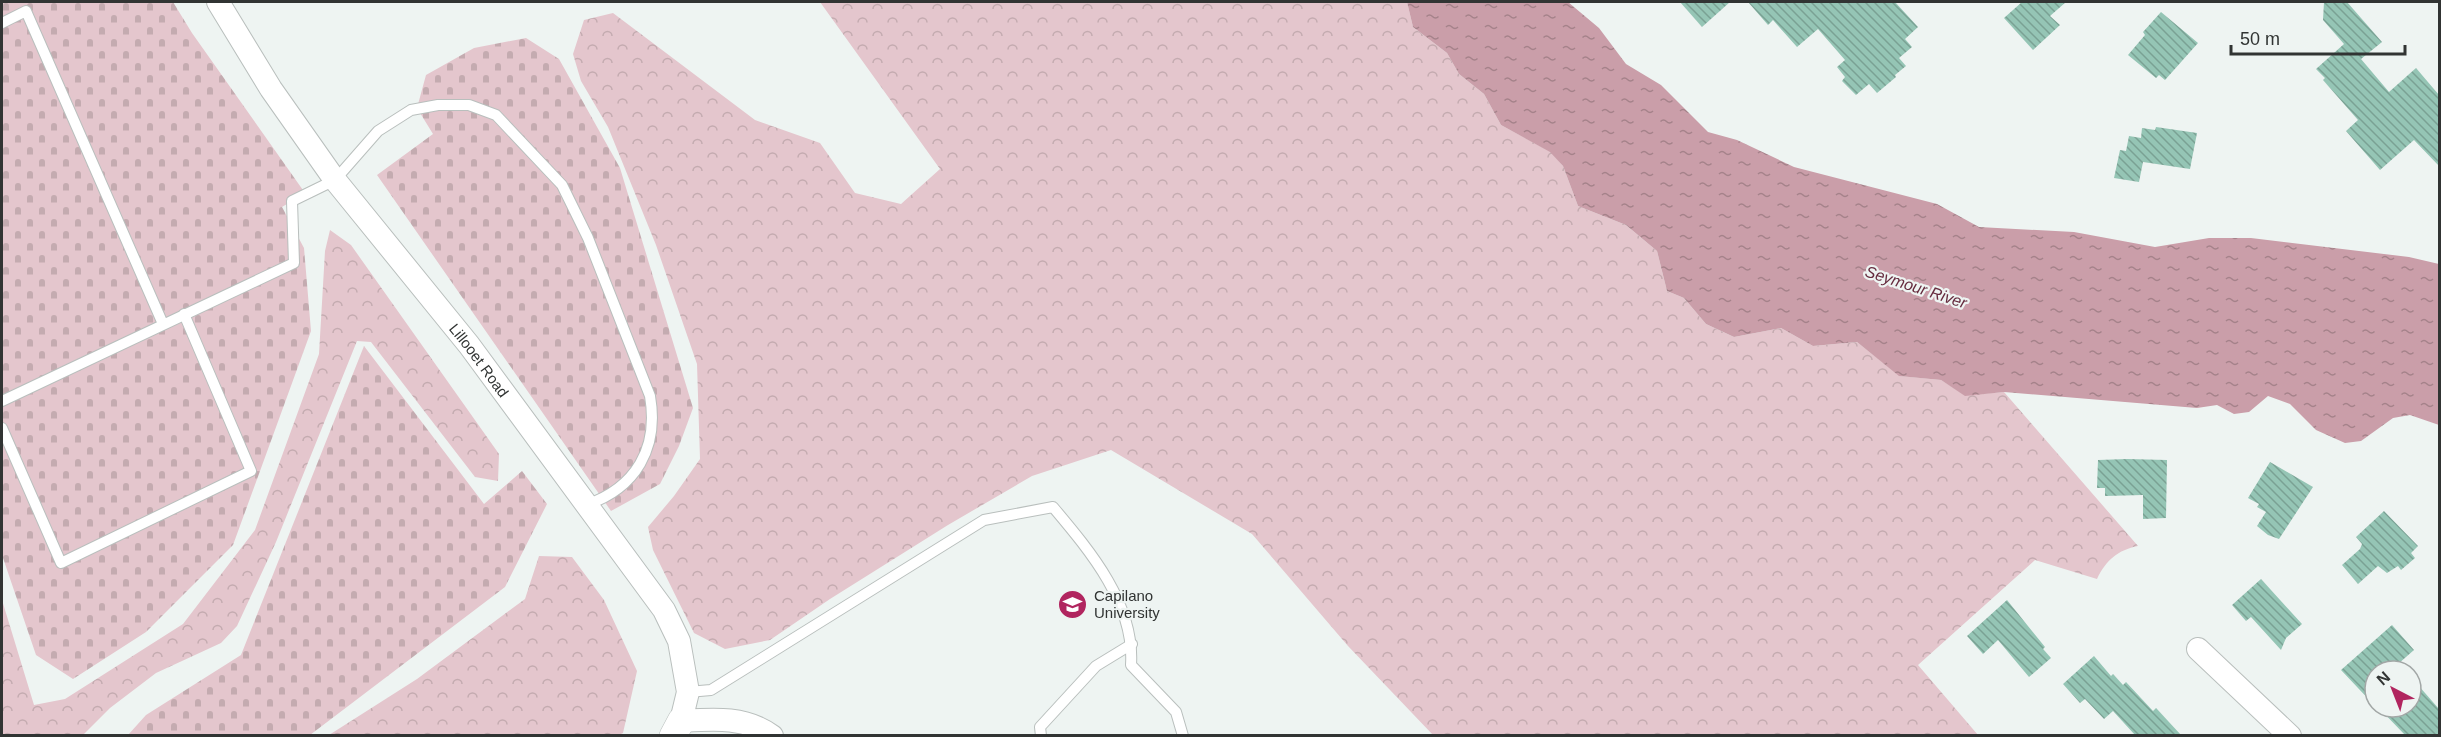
<svg xmlns="http://www.w3.org/2000/svg" width="2441" height="737" font-family="Arial,sans-serif">
<style>
.forest{fill:url(#forest-crowns)}
.cemetery{fill:url(#cemetery-stones)}
.water{fill:url(#water-ripples)}
.building{fill:url(#building-back-hatch)}
.lines{fill:none;stroke-linecap:round;stroke-linejoin:round}
.service-casing{stroke:#b9bfbd;stroke-width:12}
.minor-casing{stroke:#b9bfbd;stroke-width:24}
.tertiary-casing{stroke:#b9bfbd;stroke-width:28}
.service{stroke:#fff;stroke-width:10}
.minor{stroke:#fff;stroke-width:22}
.tertiary{stroke:#fff;stroke-width:27}
.labels{text-anchor:middle;dominant-baseline:central;stroke-width:4.5;stroke-linejoin:round;paint-order:stroke}
.street-label{font-size:15px;fill:#313433;stroke:#eef4f2}
.poi-label{font-size:15px;fill:#313433;stroke:#eef4f2;text-anchor:start}
.water-label{font-size:16px;font-style:italic;fill:#662c3f;stroke:#eef4f2}
</style>
<defs>
<pattern id="forest-crowns" width="20" height="18" patternUnits="userSpaceOnUse" patternTransform="scale(1.5)"><rect width="20" height="18" fill="#e4c6cd"/><path d="M2 6a3 3 0 1 1 6 0M12 15a3 3 0 1 1 6 0" fill="none" stroke="#c4abb0"/></pattern>
<pattern id="cemetery-stones" width="16" height="16" patternUnits="userSpaceOnUse" patternTransform="scale(1.5)"><rect width="16" height="16" fill="#e4c6cd"/><path d="M2 7V4a2 2 0 0 1 4 0v3zM10 15v-3a2 2 0 0 1 4 0v3z" fill="#c4abb0"/></pattern>
<pattern id="water-ripples" width="26" height="14" patternUnits="userSpaceOnUse" patternTransform="scale(1.5)"><rect width="26" height="14" fill="#ca9ea9"/><path d="M2 4q2-2 4 0t4 0M15 11q2-2 4 0t4 0" fill="none" stroke="#a5828a"/></pattern>
<pattern id="building-back-hatch" width="6" height="6" patternUnits="userSpaceOnUse" patternTransform="scale(1.5)"><rect width="6" height="6" fill="#95c5b5"/><path d="M-1 5l2 2M0 0l6 6M5-1l2 2" fill="none" stroke="#7aa194"/></pattern>
</defs>
<rect width="100%" height="100%" fill="#eef4f2"/>
<g class="forest">
<path d="M820,2h587l6,25 34,26 12,21 25,20 17,31 50,27 12,14 15,40 48,19 31,26 10,40 17,7 22,26 28,13 47,-9 32,18 44,-4 43,34 41,4 24,15 39,-3 134,154c-20,4 -32,14 -41,33l-62,-19 -117,105 60,70h-545l-85,-89 -96,-112 -141,-84 -79,26 -84,49 -118,74 -60,41 -45,9 -31,-16 -41,-83 -5,-23 26,-31 26,-37 -3,-95 -41,-119 -48,-118 -27,-46 -8,-27 11,-34 29,-7 142,107 65,23 35,50 46,11 39,-35z"/>
<path d="M330,230l21,15 148,209 -1,27 -23,-4 -104,-135 -14,-1 -81,201 -39,84 -16,17 -65,30 -46,35 -27,27h-81v-135l32,105 31,-6 118,-75 72,-94 64,-176 6,-103z"/>
<path d="M539,556l33,1 32,43 33,71 -14,62 -4,2h-290l88,-56 108,-80z"/>
</g>
<g class="cemetery">
<path d="M2,2h171l19,31 113,160 -23,14 22,41 7,83 -78,214 -87,87 -73,47 -37,-24 -34,-100z"/>
<path d="M526,38l33,21 61,109 73,240 -14,38 -19,38 -49,27 -234,-336 56,-41 -16,-26 9,-33 48,-27z"/>
<path d="M364,346l120,158 38,-33 25,33 -42,83 -195,148h-182l18,-20 95,-60z"/>
</g>
<path class="water" d="M1407,2h161l31,26 27,36 35,21 47,47 29,8 57,27 143,37 42,23 95,5 81,15 54,-9h42l158,19 30,7v161l-29,-10 -17,3 -32,23 -16,2 -29,-13 -26,-26 -22,-8 -19,16 -15,2 -17,-9 -20,3 -193,-16 -39,4 -24,-16 -42,-4 -42,-34 -44,4 -32,-18 -47,9 -28,-13 -22,-26 -17,-7 -10,-40 -31,-26 -48,-19 -15,-40 -13,-14 -49,-27 -17,-31 -25,-20 -12,-21 -34,-26z"/>
<g class="building">
<path d="M1680,2h50l-28,25z"/>
<path d="M1748,2h147l23,25 -13,12 7,8 -13,11 7,8 -11,9 1,2 -19,16 -8,-9 -13,11 -14,-14 3,-4 -8,-10 8,-7 -27,-31 -21,18 -24,-27 -5,5z"/>
<path d="M2022,2h44l-16,14 10,9 -27,25 -29,-32z"/>
<path d="M2324,2h23l35,40 -21,17 28,33 27,-24 23,27v71l-25,-26 -34,30 -34,-39 12,-11 -35,-40 2,-2 -9,-9 28,-25 -21,-24z"/>
<path d="M2161,12l37,31 -33,37 -6,-5 -3,3 -28,-23 17,-20 -2,-3z"/>
<path d="M2156,127l41,6 -7,36 -47,-7 -4,20 -25,-4 6,-28 6,1 3,-15 12,2 1,-10 13,2z"/>
<path d="M2127,459l40,1 -1,58 -23,1v-24l-38,1v-8h-8l1,-28z"/>
<path d="M2270,462l43,25 -34,52 -11,-4 -11,-9 9,-14 -9,-5 2,-3 -11,-6z"/>
<path d="M2384,511l34,35 -7,7 4,5 -14,12 -3,-4 -11,7 -9,-7 -20,18 -16,-19 18,-16 2,-5 -6,-7z"/>
<path d="M2261,579l41,45 -16,14 -5,12 -30,-33 -5,4 -14,-16z"/>
<path d="M2007,600l38,47 -2,2 8,9 -22,19 -31,-37 -15,14 -16,-18z"/>
<path d="M2392,625l22,25 -24,21h-15v35l-34,-36z"/>
<path d="M2094,656l17,20 2,-2 10,11 3,-3 27,29 3,-3 25,27h-46l-22,-24 -9,8 -19,-20 -5,4 -17,-19z"/>
<path d="M2411,677l28,32v26h-34l-27,-28h33z"/>
</g>
<g class="lines">
<defs>
<g id="service">
<path d="M2,23l24,-12 137,313"/>
<path d="M2,401l292,-138 -2,-62 43,-21 43,-49 33,-21 27,-5h31l27,10 66,70 26,53 62,158c9,52 -14,92 -64,109"/>
<path d="M2,428l59,135 190,-92 -67,-157"/>
<path d="M688,692l23,-2 273,-170 69,-13c37,44 82,97 78,158l45,47 7,24"/>
<path d="M1041,736l-1,-9 56,-61 36,-22"/>
</g>
<g id="minor">
<path id="s1" d="M218,2l53,87 64,91 134,165 195,265 15,31 9,51 -7,29c32,-2 64,-5 91,15"/>
<path d="M2198,649l92,87"/>
</g>
<path id="tertiary" d="M673,736l8,-15"/>
</defs>
<use href="#service" class="service-casing"/>
<use href="#minor" class="minor-casing"/>
<use href="#tertiary" class="tertiary-casing"/>
<use href="#service" class="service"/>
<use href="#minor" class="minor"/>
<use href="#tertiary" class="tertiary"/>
</g>
<defs>
<symbol id="university-disc" viewBox="-11 -11 22 22"><circle r="9.5" fill="#b1255f" stroke="#eef4f2"/><path d="M0-5L7-2L0 1L-7-2ZM-4 1L0 2.5L4 1V4Q0 6-4 4Z" fill="#fff"/></symbol>
</defs>
<g fill-rule="evenodd">
<use href="#university-disc" x="1056" y="588" width="33" height="33"/>
</g>
<g class="labels">
<g class="street-label">
<text stroke="none"><textPath href="#s1" startOffset="444">Lillooet Road</textPath></text>
</g>
<g class="poi-label">
<text x="1094" y="595">Capilano<tspan x="1094" dy="17">University</tspan></text>
</g>
<g class="water-label">
<text transform="translate(1916 287) rotate(18)">Seymour River</text>
</g>
</g>
<rect width="2441" height="737" fill="none" stroke="#313433" stroke-width="6"/>
<g transform="translate(2393 689) rotate(318)"><circle r="28" fill="#eef4f2" stroke="#a2a7a6" stroke-width="1.5"/>
<path d="M0-4.5L10 22L0 15L-10 22Z" fill="#b1255f"/>
<text y="-9" font-size="16" font-weight="bold" text-anchor="middle" fill="#313433">N</text>
</g>
<path d="M2231 45v9h174v-9" fill="none" stroke="#313433" stroke-width="3"/>
<text x="2240" y="45" font-size="18" fill="#313433" stroke="#eef4f2" stroke-width="4.5" paint-order="stroke">50 m</text>
</svg>
